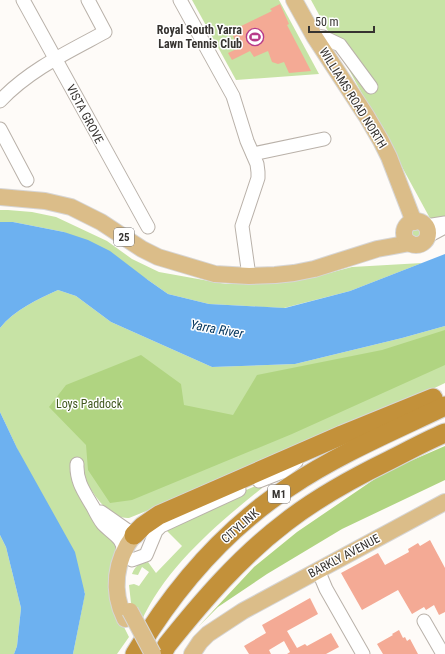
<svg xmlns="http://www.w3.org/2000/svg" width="445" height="654" font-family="'Roboto Condensed',sans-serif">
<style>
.green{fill:#c7e3a5}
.forest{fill:#b0d481}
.water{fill:#6db1f0}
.building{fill:#f4aa95}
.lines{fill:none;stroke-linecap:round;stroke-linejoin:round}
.minor-casing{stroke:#b9b1a9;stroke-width:15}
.major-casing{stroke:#d7d6d6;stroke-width:18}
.highway-casing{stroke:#d7d6d6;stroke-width:21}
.minor{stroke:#fff;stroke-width:13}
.major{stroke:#dbbd89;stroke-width:16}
.highway{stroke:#c3913a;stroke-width:19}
.major-bridge-casing{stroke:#d7d6d6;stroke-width:18;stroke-linecap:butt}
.major-bridge{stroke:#dbbd89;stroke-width:16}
.labels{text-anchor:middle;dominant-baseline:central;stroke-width:3;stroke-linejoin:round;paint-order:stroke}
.shield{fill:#fff;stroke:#72706e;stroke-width:1}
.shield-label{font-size:11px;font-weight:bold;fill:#363330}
.poi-label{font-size:12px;font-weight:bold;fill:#363330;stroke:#fff;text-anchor:end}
.street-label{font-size:12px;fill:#363330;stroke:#fff}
.park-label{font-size:12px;fill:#425920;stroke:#fff}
.water-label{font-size:13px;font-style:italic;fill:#00335b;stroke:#fff}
</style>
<rect width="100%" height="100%" fill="#fefbf8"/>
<g class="green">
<path d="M192,0h87l40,74 -83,6z"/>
<path d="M311,0h134v217l-13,5z"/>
<path d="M0,210h8l24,2 24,5 51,24 25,18 27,13 67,12h46l34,-5 46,-12 70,-4 -72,28 -66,17 -75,-4 -41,-10 -20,-14 -84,-48 -51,-10h-13z"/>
<circle cx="416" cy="234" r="6"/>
<path d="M58,290l18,6 35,26 101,45 83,-3 107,-26 43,-12v57l-21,10 -243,104 -52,21c-17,1 -31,-17 -39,-30l-11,7 32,41 5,10 6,77 7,14 -12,17h-44l12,-61 -85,-181v-84c14,-18 38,-29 58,-38z"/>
<path d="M260,484l2,4c-45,36 -97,80 -121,134l-10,-19 -2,-18 5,-1 5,2 10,-14 -7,-5 -4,8 -6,-1c3,-8 7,-11 16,-12l8,11 26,-27 -16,-16 16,-12z"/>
<path d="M0,535l6,12 15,61 -4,38 -3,8h-14z"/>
</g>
<g class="forest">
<path d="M445,330v35l-153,69 -160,66 -22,3 -22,-33 -2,-25 -37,-38 17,-22 75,-30 40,29 3,21 49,10 24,-40 125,-25z"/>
<path d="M445,446v34l-103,49 -75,45 -49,33 -20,20 56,-60 43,-35 88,-60z"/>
</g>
<g class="water">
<path d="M0,222h13l51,10 24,8 22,11 38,29 20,14 41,10 76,4 65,-17 95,-37v72l-43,12 -107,26 -83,3 -101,-45 -35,-26 -18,-6c-20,9 -44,20 -58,38z"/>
<path d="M0,412l17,36 58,104 10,42 -12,60h-59l3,-8 4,-38 -15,-61 -6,-12z"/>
</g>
<g class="building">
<path d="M280,4l9,20 -2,1 24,46 -22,2 -5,-11 -6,2 -6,-2 -4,-11 -14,6 -4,-6 -18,9 -4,-7 11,-5 -7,-14 -3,2 -3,-7 9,-4 2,3 35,-17 -2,-2z"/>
<path d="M430,540l15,28v44l-6,3 -5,-10 -8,5 -2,-3 -12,7 -14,-24 -36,20 -21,-37 37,-20 7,12 24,-13 -1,-3 10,-6 2,3z"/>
<path d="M310,598l8,16 -31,17 10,17 8,-4 2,2 24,-13 8,14 -13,7h-39l3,-2 -6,-11 -15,9 2,4h-22l-5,-8 22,-13 -4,-8z"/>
<path d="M399,630l4,8 2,-1 2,4 3,-2 8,15h-35l-6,-10 16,-9 -1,-1z"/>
</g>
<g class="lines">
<defs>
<g id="minor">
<path d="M23,0l125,227"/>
<path d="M180,0l53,96 14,45 10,23 1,8v6l-16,48 7,50"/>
<path d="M314,36l9,1 17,8 31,42"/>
<path d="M0,101c29,-31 68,-49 105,-69l-17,-32"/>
<path d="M0,129l27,51"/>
<path d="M253,154l71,-15"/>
<path d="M426,226l19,-3"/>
<path d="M428,236l17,-9"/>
<path d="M77,464c-1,18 8,29 16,43 3,6 6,12 10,17 8,9 22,14 20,29"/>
<path d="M259,481l23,-9 14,-10"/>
<path d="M101,512l33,23"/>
<path d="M132,560l14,-5 10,-24 5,-5 78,-36"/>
<path d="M318,570l8,19 37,65"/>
<path d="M424,621l19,33"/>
</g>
<g id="major">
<path d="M294,0l20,36 53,81 14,24 8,16 25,65"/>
<path d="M0,197l45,4 26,6 30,15 41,27 16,8 57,17 34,2 26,-1 19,-2 20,-4 63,-20 33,-6"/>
<circle cx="416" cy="233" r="12"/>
<path d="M125,619c-14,-28 -10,-59 9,-84"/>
<path d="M192,654l8,-12 8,-8 35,-23 202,-109"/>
</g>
<g id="highway">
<path d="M134,535l9,-9 16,-11 183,-80 91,-37"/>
<path d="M135,654c40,-67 89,-124 154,-167 49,-33 104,-56 156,-81"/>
<path d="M162,654l5,-9c36,-45 73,-88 119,-123 32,-25 67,-44 104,-62 18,-9 36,-19 55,-27"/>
</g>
</defs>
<use href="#minor" class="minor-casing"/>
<use href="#major" class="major-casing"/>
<use href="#highway" class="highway-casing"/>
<use href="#minor" class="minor"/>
<use href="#major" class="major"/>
<use href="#highway" class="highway"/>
<defs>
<path id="major-bridge" d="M130,611l23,43"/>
</defs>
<use href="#major-bridge" class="major-bridge-casing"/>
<use href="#major-bridge" class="major-bridge"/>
</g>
<defs>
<symbol id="stadium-ring" viewBox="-11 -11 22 22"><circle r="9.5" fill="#fff" stroke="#b73b8a" stroke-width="1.5"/><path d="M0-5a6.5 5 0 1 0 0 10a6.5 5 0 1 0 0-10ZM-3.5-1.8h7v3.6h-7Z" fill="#b73b8a"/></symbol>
</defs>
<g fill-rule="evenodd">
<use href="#stadium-ring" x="245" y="27" width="20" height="20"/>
</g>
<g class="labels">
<g class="shield">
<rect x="114" y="228" width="20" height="18" rx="3"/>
<rect x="268" y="485" width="22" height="18" rx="3"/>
</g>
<g class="shield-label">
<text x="124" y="237">25</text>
<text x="279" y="494">M1</text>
</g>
<g class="poi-label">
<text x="242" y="30">Royal South Yarra<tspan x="242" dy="14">Lawn Tennis Club</tspan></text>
</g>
<g class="street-label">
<text transform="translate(353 98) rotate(58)">WILLIAMS ROAD NORTH</text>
<text transform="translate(85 114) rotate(62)">VISTA GROVE</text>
<text transform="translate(240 526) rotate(-41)">CITYLINK</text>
<text transform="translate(344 556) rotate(-28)">BARKLY AVENUE</text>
</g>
<g class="park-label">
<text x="89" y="404">Loys Paddock</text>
</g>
<g class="water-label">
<text transform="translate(217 329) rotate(10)">Yarra River</text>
</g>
</g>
<path d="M309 26v6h65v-6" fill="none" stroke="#363330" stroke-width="2"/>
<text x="315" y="26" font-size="12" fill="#363330" stroke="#ffffff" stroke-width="3" paint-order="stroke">50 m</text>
</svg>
